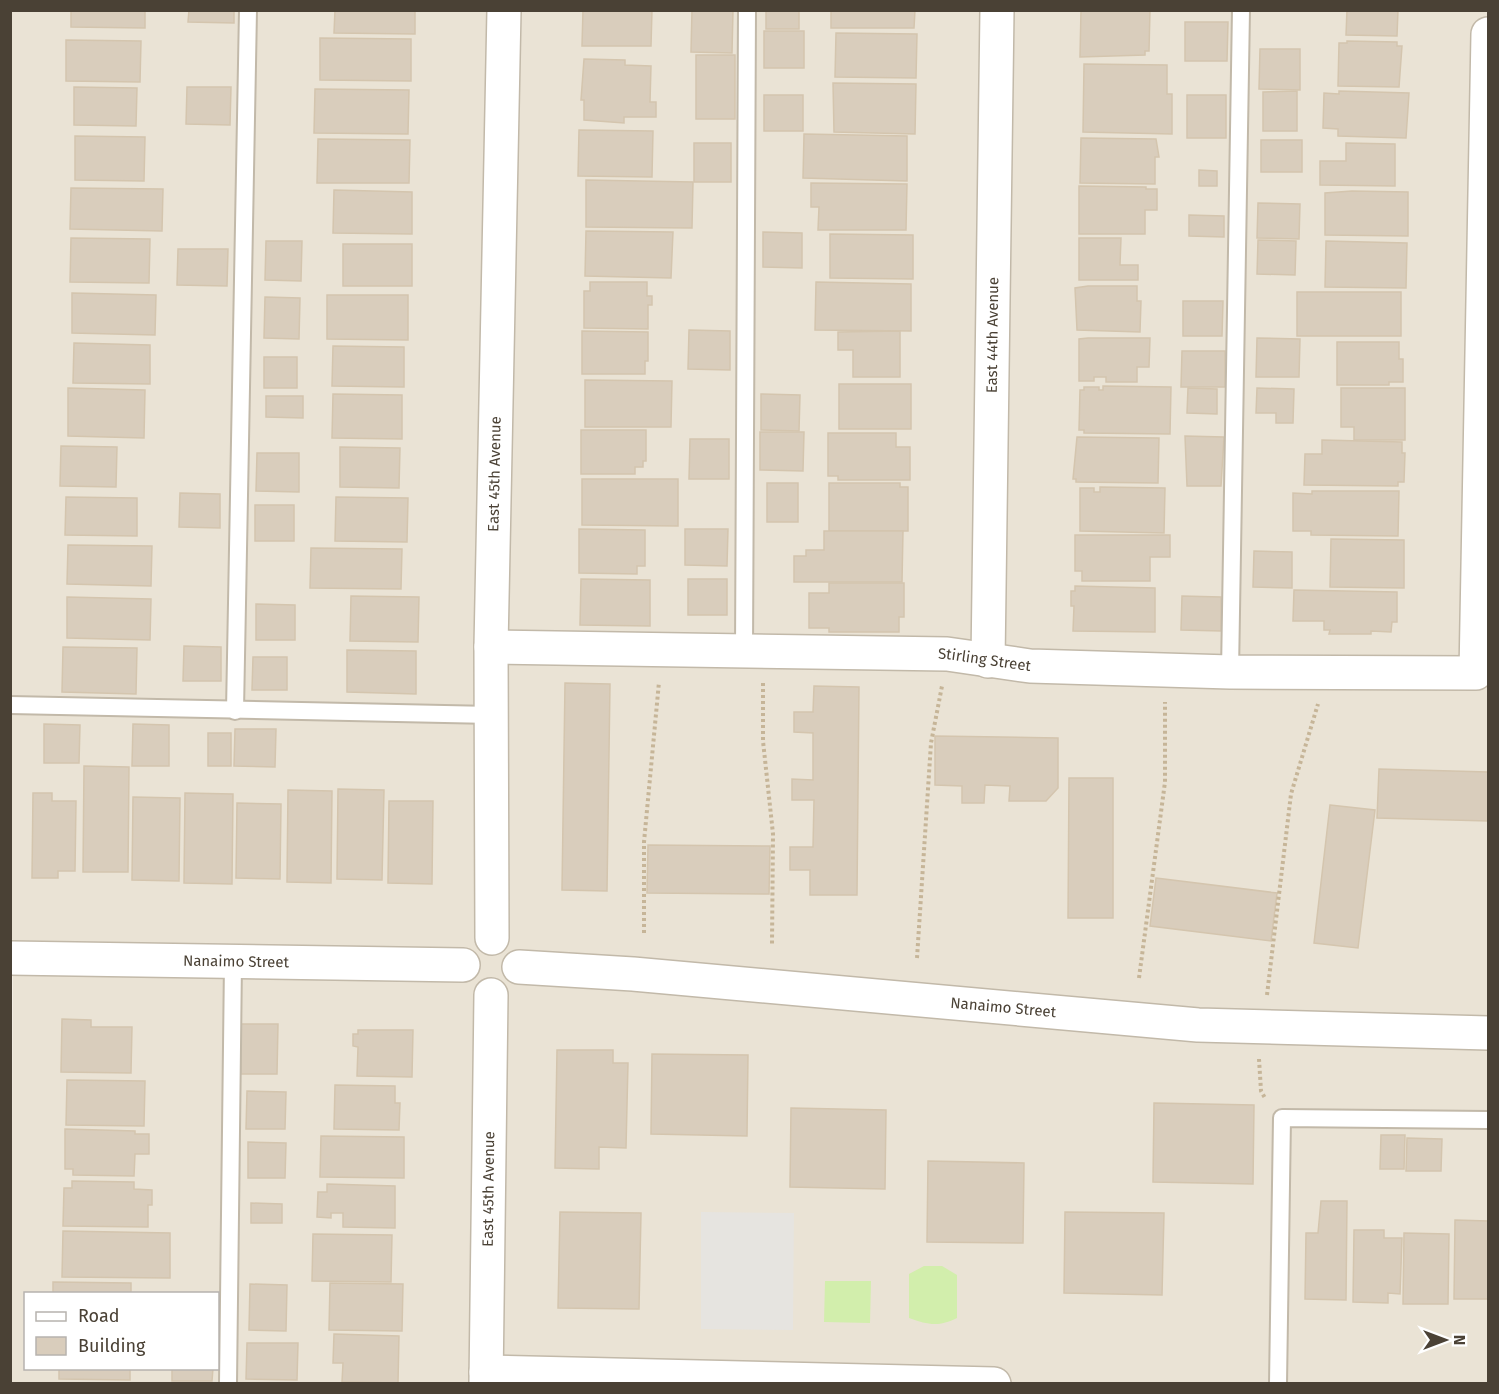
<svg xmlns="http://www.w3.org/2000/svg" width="1499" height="1394" font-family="'Fira Sans',sans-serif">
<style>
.residential{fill:#eae3d5;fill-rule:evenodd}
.green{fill:#d2eeac}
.parking{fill:#e6e4e0}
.building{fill:#d9cdbc;stroke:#d4c5ae;stroke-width:1.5}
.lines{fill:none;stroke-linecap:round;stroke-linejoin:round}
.lane-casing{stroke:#c2b9a9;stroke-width:20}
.street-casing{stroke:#c2b9a9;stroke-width:36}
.path{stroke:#c6b598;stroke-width:4;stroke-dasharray:3 3;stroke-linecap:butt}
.lane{stroke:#fff;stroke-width:16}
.street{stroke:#fff;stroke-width:33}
.labels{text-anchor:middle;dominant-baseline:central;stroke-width:4.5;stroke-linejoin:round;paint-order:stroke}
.street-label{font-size:15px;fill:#4a4135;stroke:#fff}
</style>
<rect width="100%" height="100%" fill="#f6f1e8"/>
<path class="residential" d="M11,11h1477v1372h-1477l2,-443 -2,-1zM26,1294h192v74h-192z"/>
<g class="green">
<path d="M924,1266h18l15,9v43c-18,9 -29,7 -48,0v-44z"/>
<path d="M825,1281h46l-1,42 -46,-1z"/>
</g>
<path class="parking" d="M701,1212l93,1 -1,117 -92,-1z"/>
<g class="building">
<path d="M71,10h74v18l-74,-1z"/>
<path d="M189,10h45v13l-46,-1z"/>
<path d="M335,10h80v24l-81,-1z"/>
<path d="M583,10h69l-1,36h-69z"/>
<path d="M692,10h41l-1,43 -41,-1z"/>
<rect x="766" y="10" width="33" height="19"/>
<path d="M831,10h84l-1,18h-83z"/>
<path d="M1081,10h69l-1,41h-4v4l-65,2z"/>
<path d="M1347,10h51l-1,26 -51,-1z"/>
<path d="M1185,22h43l-1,39h-42z"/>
<rect x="764" y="31" width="40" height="37"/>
<path d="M836,33l81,1 -1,44 -81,-1z"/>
<path d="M320,38l91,1v42l-91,-1z"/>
<path d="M66,40l75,1 -1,41 -74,-1z"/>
<path d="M1347,41l50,1v4h5l-3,41 -61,-1 1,-43h8z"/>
<path d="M1260,49h40v41l-41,-1z"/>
<rect x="696" y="55" width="39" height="64"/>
<path d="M584,59l41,1v5l26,1 -1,36h6v15h-32v6l-40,-3v-20h-3z"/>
<path d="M1084,64l83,1v29h5v40l-89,-2z"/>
<path d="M833,83l83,1 -1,50 -81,-2z"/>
<path d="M74,87l63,1 -1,38 -62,-1z"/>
<path d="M187,87h44l-1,38 -44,-1z"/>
<path d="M315,89l94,1 -1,44 -94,-1z"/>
<path d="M1297,91v40h-34v-39z"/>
<path d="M1339,91l70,2 -3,45 -68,-2v-7l-15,-1 1,-35 15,1z"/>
<rect x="764" y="95" width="39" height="36"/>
<rect x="1187" y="95" width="39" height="43"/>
<path d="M579,130l74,1 -1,46 -74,-1z"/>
<path d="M804,134l103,2v45l-104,-3z"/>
<path d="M75,136l70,1 -1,44 -69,-1z"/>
<path d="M1081,138l75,1 3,18h-4v27l-75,-1z"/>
<path d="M318,139l92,1 -1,43h-92z"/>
<rect x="1261" y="140" width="41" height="32"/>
<rect x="694" y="143" width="37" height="39"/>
<path d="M1346,143l49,1v42l-75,-1v-24h26z"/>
<path d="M1199,170l18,1v15h-18z"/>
<path d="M586,180l107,2 -1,46 -106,-1z"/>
<path d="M811,183l96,1 -1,46h-88l1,-23h-8z"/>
<path d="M1079,186l67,1v2h11v21h-12v24h-66z"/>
<path d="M71,188l92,1 -1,42 -92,-2z"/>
<path d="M334,190l78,2v42l-79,-1z"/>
<path d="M1352,191l56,1v44l-83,-1v-42z"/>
<path d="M1258,203l42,1 -1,35 -42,-1z"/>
<path d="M1189,215l35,1v21l-35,-1z"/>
<path d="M586,231l87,1 -2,46 -86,-2z"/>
<path d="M763,232l39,1v35l-39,-1z"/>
<path d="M830,234l83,1v44l-83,-1z"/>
<path d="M71,238l79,1 -1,44 -79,-1z"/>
<path d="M1079,238h42l-1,27h18v15h-59z"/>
<path d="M1258,240l38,1 -1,34 -38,-1z"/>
<path d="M266,241h36l-1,40 -36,-1z"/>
<path d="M1326,241l81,2 -1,45 -81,-1z"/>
<rect x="343" y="244" width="69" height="42"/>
<path d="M178,249h50l-1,37 -50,-1z"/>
<path d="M590,282h57v14h5v9h-4v24l-64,-1v-37h6z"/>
<path d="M816,282l95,2v47l-96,-1z"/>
<path d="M1088,286h49v15h4l-1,31 -63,-2 -2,-42z"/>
<rect x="1297" y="292" width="104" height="44"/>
<path d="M72,293l84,2 -1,40 -83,-2z"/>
<path d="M327,295h81v45l-81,-1z"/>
<path d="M265,297l35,1 -1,41 -35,-1z"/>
<path d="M1183,301h40l-1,35h-39z"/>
<path d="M689,330l41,1v39l-42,-1z"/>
<path d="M582,331l66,1v29h-3v13h-63z"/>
<path d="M900,331v46h-47v-27h-15v-18z"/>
<path d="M1088,338h62l-1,29h-12v15h-31v-5h-12v4h-15v-42z"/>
<path d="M1257,338l43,1 -1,38h-43z"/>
<path d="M1337,342h62v17h4v23h-14v3h-52z"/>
<path d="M74,343l76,2v39l-77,-1z"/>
<path d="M333,346l71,1v40l-72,-1z"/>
<path d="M1182,351h43v36h-44z"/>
<rect x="264" y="357" width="33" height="31"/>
<path d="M585,380l87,1 -1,46h-86z"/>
<rect x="839" y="384" width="72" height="45"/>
<path d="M1103,386l68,1 -1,47 -86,-1v-3h-5l1,-40h4v-3h15v3h4z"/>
<path d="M68,388l77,2 -1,48 -76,-2z"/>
<path d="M1188,388l29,1v25l-30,-1z"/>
<path d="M1257,388l37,1 -1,34h-17v-10h-20z"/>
<path d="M1341,388h64v52h-51v-13h-13z"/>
<path d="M333,394l69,1v44l-70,-1z"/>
<path d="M761,394l39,1 -1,36 -38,-1z"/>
<path d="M266,396h37v22l-37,-1z"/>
<path d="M581,430h65v31h-3v6h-8v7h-54z"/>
<path d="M760,432h44l-1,39 -43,-1z"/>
<path d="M828,433h68v14h14v33h-72v-4h-10z"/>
<path d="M1185,436l39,1 -3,49h-34z"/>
<path d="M1077,437l82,1 -1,45 -82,-1v-3h-3z"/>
<path d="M690,439h39v40h-40z"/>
<path d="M1322,440l80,2v11h3l-1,29h-6v4l-94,-1 1,-31h17z"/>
<path d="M61,446l56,1 -1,40 -56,-1z"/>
<path d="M340,447l60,1 -1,40 -59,-1z"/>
<path d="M257,453h42v39l-43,-1z"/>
<path d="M582,479h96v47l-96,-1z"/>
<rect x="767" y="483" width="31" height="39"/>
<path d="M829,483h71v4h8v44h-79z"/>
<path d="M1100,487l65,1 -1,45 -84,-2v-43h14v4h6z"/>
<path d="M1312,491h87l-1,45 -87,-1v-4h-18v-38l19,1z"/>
<path d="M180,493l40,1v34l-41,-1z"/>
<path d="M66,497l71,1v38l-72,-1z"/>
<path d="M336,497l72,1 -1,44 -72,-1z"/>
<rect x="255" y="505" width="39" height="36"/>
<path d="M579,529l66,1v36h-8v8l-58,-1z"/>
<path d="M685,529h43l-1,37 -42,-1z"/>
<path d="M824,531h79l-1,51h-108v-26h12v-6h18z"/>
<path d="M1075,535h95v22h-20v24h-68v-10h-7z"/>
<path d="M1331,539l73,1v48l-74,-1z"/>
<path d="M68,545l84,1 -1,40 -84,-2z"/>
<path d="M311,548l91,1 -1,40 -91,-1z"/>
<path d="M1254,551l38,1v36l-39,-1z"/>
<path d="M581,579l69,1v46l-70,-1z"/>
<rect x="688" y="579" width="39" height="36"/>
<path d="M829,583h75v34h-5v15h-70v-4h-20v-35h20z"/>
<path d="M1075,586l80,2v44l-82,-1 1,-25h-3v-15h4z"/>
<path d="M1294,590l103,2v30h-5l-1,10 -20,-1v3h-42l1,-4h-6v-9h-31z"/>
<path d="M351,596l68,1 -1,45 -68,-1z"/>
<path d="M1182,596l39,1v34l-40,-1z"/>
<path d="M67,597l84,2 -1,41 -83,-2z"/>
<path d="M256,604l39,1v35h-39z"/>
<path d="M184,646l37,1v34h-38z"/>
<path d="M63,647l74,1 -1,46 -74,-2z"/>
<path d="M347,650l69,1v43l-69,-2z"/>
<path d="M253,657h34v33h-35z"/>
<path d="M565,683l45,1 -3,207 -45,-1z"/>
<path d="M814,686l45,1 -2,208h-47v-25h-20v-23h23l1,-47h-22v-21l21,1v-47l-19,-1v-20h19z"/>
<path d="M44,724l36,1 -1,38h-35z"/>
<path d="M133,724l36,1v41h-37z"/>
<path d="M235,729h41l-1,38 -41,-1z"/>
<rect x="208" y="733" width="23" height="33"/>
<path d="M935,736l123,2v50l-12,13h-37l1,-15 -25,-1 -1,18h-22v-17l-27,-1z"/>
<path d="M84,766l45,1 -1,105h-45z"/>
<path d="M1379,769l109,3v49l-111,-3z"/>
<path d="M1069,778h44v140h-45z"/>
<path d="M338,789l46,1 -2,90 -45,-1z"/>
<path d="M288,790l44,1 -1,92 -44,-1z"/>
<path d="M33,793h19v8h24l-1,70h-17v7h-26z"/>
<path d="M185,793l48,1 -1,90 -48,-1z"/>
<path d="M133,797l47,1 -1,83 -47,-1z"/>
<path d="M389,801h44l-1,83 -44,-1z"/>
<path d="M237,803l44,1 -1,75 -44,-1z"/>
<path d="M1330,805l45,5 -17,138 -44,-5z"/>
<path d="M648,845l122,1 -1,48 -122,-1z"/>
<path d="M1156,878l121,15 -6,48 -121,-15z"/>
<path d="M62,1019l29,1v7h41l-1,46 -70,-1z"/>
<path d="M241,1024h37l-1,50h-36z"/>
<path d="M358,1030h55l-1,47 -55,-1 1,-29 -5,-1v-12h5z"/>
<path d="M557,1050h56v13h15l-2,85 -27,-1v22l-44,-1z"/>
<path d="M652,1054l96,1 -1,81 -96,-2z"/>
<path d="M67,1080l78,1 -1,45 -78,-1z"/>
<path d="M335,1085l60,1v17h5l-1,27 -65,-1z"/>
<path d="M247,1091l39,1 -1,37h-39z"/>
<path d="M1154,1103l100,2 -1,79 -100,-2z"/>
<path d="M791,1108l95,2 -1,79 -95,-2z"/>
<path d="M65,1129l70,2v3h14v20h-14l-1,22 -61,-1v-6h-8z"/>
<path d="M1381,1135h24l-1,34h-24z"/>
<path d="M321,1136l83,1v41l-84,-1z"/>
<path d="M1407,1138l35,1 -1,32h-35z"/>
<path d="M248,1142l38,1 -1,35h-37z"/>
<path d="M928,1161l96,2 -1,80 -96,-1z"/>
<path d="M72,1181l62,1v7l18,1v15h-4v22l-85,-1 1,-38h8z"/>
<path d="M327,1184l68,2v42l-52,-1v-14h-12v5l-14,-1 1,-25h9z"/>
<path d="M1321,1201h26l-1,99 -41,-1 1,-66h12z"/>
<path d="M251,1203l31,1v19h-31z"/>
<path d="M560,1212l81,1 -2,96 -81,-1z"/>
<path d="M1065,1212l99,1 -2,82 -98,-2z"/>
<path d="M1455,1220l33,1v78h-34z"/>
<path d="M1354,1230h30v8h18l-2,56 -12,-1v10l-35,-1z"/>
<path d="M63,1231l107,2v45l-108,-1z"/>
<path d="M1404,1233l45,1 -1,70h-45z"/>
<path d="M313,1234l79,1 -1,47 -79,-1z"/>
<path d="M53,1282l78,1v11h-78z"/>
<path d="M330,1283l73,1 -1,47 -73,-1z"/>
<path d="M250,1284l37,1 -1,46 -37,-1z"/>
<path d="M334,1334l65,2 -1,47 -56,-1 1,-19h-10z"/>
<path d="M247,1343h51l-1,37 -51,-1z"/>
<path d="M59,1368h71v12l-71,-1z"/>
<path d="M172,1368h41l-1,13h-40z"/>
</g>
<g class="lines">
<defs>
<g id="lane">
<path d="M744,651l3,-641"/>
<path d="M1230,672l11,-662"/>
<path d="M10,705l482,10"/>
<path d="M235,711l13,-701"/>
<path d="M228,1384l5,-422"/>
<path d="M1278,1384l4,-266 206,2"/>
</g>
<g id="street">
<path id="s1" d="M491,647l456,7 83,12 200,6 246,1 12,-639"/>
<path id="s2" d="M988,661l9,-651"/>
<path id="s3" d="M492,938l-1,-291 13,-637"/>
<path id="s4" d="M10,958l453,7"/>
<path id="s5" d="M519,967l114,7 565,51 290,8"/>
<path d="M486,1372l508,12"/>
<path id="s6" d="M486,1384l5,-389"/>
</g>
</defs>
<use href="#lane" class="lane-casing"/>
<use href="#street" class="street-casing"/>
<g class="path">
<path d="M763,683v58l10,93 -1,110"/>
<path d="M644,933v-91l15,-160"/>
<path d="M917,958l14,-215 11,-57"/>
<path d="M1139,978l26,-196v-80"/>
<path d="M1267,995l24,-201 27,-90"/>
<path d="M1259,1059l2,32 4,7"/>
</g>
<use href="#lane" class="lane"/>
<use href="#street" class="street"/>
</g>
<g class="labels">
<g class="street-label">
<text stroke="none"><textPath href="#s2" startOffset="326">East 44th Avenue</textPath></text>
<text stroke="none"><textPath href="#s3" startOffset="464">East 45th Avenue</textPath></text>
<text stroke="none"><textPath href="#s1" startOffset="494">Stirling Street</textPath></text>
<text stroke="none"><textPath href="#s4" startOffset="226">Nanaimo Street</textPath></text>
<text stroke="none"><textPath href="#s5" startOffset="486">Nanaimo Street</textPath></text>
<text stroke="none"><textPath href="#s6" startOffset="195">East 45th Avenue</textPath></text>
</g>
</g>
<rect width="1499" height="1394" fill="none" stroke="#4a4135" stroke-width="24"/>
<rect x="24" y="1292" width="195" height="78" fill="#ffffff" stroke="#b7b3ae" stroke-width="1.5"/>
<rect x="36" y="1312" width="30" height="9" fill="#ffffff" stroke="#b7b3ae" stroke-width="1.5"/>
<text x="78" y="1322" font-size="18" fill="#4a4135">Road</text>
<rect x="36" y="1337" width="30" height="18" fill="#d9cdbc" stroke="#b7b3ae" stroke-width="1.5"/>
<text x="78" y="1352" font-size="18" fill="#4a4135">Building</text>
<g transform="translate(1445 1340) rotate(90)" stroke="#ffffff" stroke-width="4.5" paint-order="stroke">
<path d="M0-4.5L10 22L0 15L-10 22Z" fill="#4a4135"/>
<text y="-9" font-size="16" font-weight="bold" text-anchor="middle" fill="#4a4135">N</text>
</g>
</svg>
